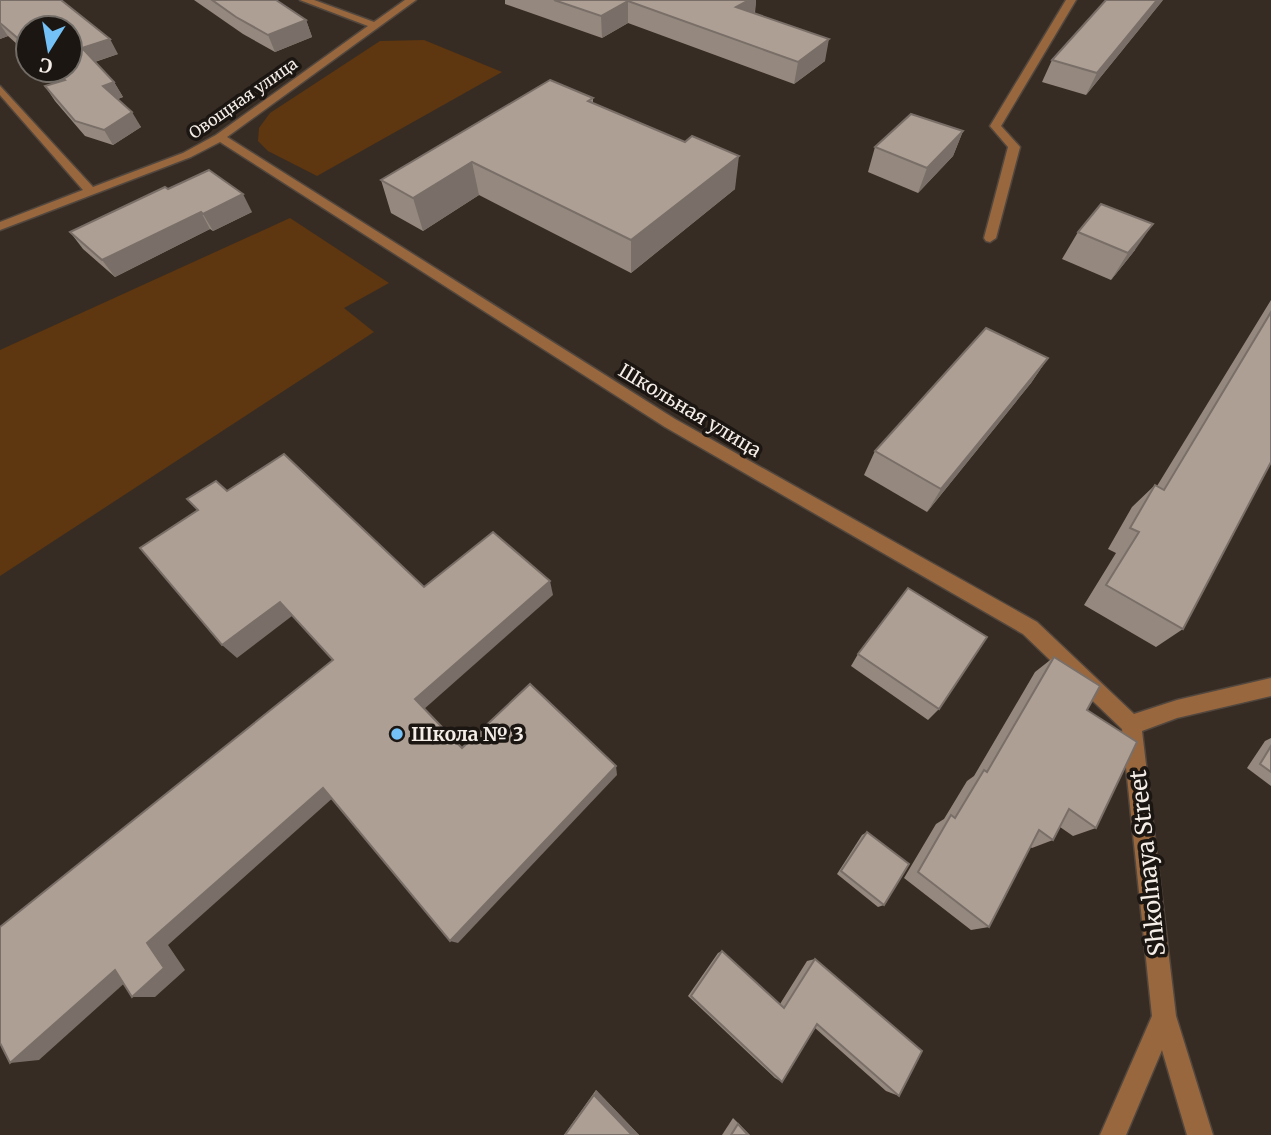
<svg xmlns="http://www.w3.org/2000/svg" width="1271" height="1135" font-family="Merriweather,serif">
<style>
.green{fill:#5e3610}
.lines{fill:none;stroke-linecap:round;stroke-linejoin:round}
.minor-casing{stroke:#52473e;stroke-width:3}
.minor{fill:#98673e;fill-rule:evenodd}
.wall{fill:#95897f}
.shaded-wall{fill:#796f68}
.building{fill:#ad9f94;stroke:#796f68;stroke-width:2}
.poi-dot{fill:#73c1f6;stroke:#1b1612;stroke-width:2.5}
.labels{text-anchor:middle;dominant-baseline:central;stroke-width:7;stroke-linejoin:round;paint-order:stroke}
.far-street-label{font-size:16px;fill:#f5ede7;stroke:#1b1612}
.street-label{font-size:19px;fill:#f5ede7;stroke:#1b1612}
.poi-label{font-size:19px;font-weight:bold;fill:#f5ede7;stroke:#1b1612;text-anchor:start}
.near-street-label{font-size:23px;fill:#f5ede7;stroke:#1b1612}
</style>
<rect width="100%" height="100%" fill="#372c23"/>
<g class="green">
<path d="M424,40l78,32 -185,104 -49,-25 -10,-10 1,-13 11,-15 110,-72z"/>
<path d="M290,218l99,65 -45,25 30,24 -374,244v-226z"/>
</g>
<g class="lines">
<defs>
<g id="minor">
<path d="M300,0h14l60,22 31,-22h11l-189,137 448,282 362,203 97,92 43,-14 94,-22v18l-94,22 -35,13 34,285 37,119h-26l-25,-85 -36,85h-26l52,-119 -30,-287 -99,-95 -358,-207 -445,-285 -29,15 -191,73v-8l83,-32 -83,-95v-9l93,101 90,-34 33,-18 152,-109z"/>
<path d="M1066,0h10l-75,126 19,21 -24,91 -6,4 -4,-1 -2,-3 24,-91 -18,-21z"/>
</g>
</defs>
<use href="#minor" class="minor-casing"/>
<use href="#minor" class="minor"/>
</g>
<g class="wall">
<path d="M0,0l118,54 -23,8 19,20 9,15 -5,2 23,28 -28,18 -28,-9 -30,-35 -10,-15 14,-5 -13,-11h24l-42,-42v26l-20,-18 -8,3z"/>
<path d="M194,0h82l30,20 6,17 -37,15 -32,-18z"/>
<path d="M505,0h251l-1,13 70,48 -31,23 -166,-61 -26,15 -97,-34z"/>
<path d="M1163,0l-77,95 -44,-13 10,-22z"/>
<path d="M593,98v5l142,86 -104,84 -152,-78 -56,36 -32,-18 -10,-33z"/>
<path d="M963,131l-10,25 -35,37 -50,-21 7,-25z"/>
<path d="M168,189l84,23 -39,19 -3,-2 -95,48 -32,-28 -13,-17z"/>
<path d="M1078,232l57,18 -24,30 -49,-21z"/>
<path d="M1271,300v162l-88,167 -27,18 -72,-42 32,-52 -8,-4 24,-42 23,-22 2,1z"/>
<path d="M1048,358l-17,25 -104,129 -63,-37 11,-24z"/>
<path d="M858,654l81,55 -11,11 -77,-54z"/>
<path d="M1054,657l33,53 9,118 -23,8 -13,-9 -7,13 -21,8 -2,-1 -41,80 -18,3 -67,-52 32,-54 8,-5 23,-38 7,-5 61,-104z"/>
<path d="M1271,738v48l-24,-18 18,-27z"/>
<path d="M867,832l17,73 -6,2 -41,-33 25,-39z"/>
<path d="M722,951l58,53 27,-43 8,-2 84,137 -13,-5 -71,-63 -33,54 -7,-4 -87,-82 30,-43z"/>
<path d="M596,1090l43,45h-75z"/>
<path d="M733,1118l17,17h-28z"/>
</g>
<g class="shaded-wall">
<path d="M749,0h7l-2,17 -18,-10z"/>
<path d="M1157,0h6l-77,95 11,-22z"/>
<path d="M628,1v22l-26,15 -1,-22z"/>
<path d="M306,20l6,17 -37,15 -7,-17z"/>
<path d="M0,24l8,12 -8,3z"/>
<path d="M110,39l8,15 -27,9 -9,-15z"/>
<path d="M829,39l-4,22 -31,23 4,-22z"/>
<path d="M114,82l9,15 -11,4 -9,-15z"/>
<path d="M132,112l9,15 -28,18 -9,-15z"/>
<path d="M963,131l-10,25 -35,37 9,-25z"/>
<path d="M739,156l-4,33 -104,84v-33z"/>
<path d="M472,162l7,33 -56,36 -10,-33z"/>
<path d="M243,194l9,18 -39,19 -10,-17z"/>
<path d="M201,212l9,17 -95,48 -13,-17z"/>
<path d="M1153,224l-18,26 -24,30 17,-27z"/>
<path d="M1048,358l-17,25 -104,129 14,-23z"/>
<path d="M550,581l3,14 -130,115 -8,-11z"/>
<path d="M280,602l12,14 -55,42 -15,-13z"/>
<path d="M616,766l1,9 -159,168 -8,-2z"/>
<path d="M323,788l12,8 -167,149 17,25 -30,27h-23l15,-54z"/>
<path d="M115,970l23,1 -99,89 -29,3z"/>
<path d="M596,1090l43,45h-7l-38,-40z"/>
</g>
<g class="building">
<path d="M0,0h61l49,39 -28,9 32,34 -11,4 29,26 -28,18 -29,-9 -30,-35 20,-6 -11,-10h16v-42h-42v19l-28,-24z"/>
<path d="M212,0h64l30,20 -38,15 -32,-18z"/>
<path d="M554,0h195l-13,7 93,32 -31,23 -170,-61 -27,15z"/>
<path d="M1106,0h51l-60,73 -45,-13z"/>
<path d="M550,80l43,18 -5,3 97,41 7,-6 47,20 -108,84 -159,-78 -59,36 -32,-18z"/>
<path d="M911,114l52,17 -36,37 -52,-21z"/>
<path d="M209,170l34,24 -40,20 -2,-2 -99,48 -32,-28 95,-45 3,2z"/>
<path d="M1101,204l52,20 -25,29 -50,-21z"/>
<path d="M1271,312v150l-88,167 -77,-44 33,-53 -9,-4 25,-43 9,5z"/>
<path d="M986,328l62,30 -107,131 -66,-38z"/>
<path d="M284,454l140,133 69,-55 57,49 -135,118 47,49 68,-64 86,82 -166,175 -127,-153 -176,155 17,25 -32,29 -17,-27 -105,93 -10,-20v-116l333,-267 -53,-58 -58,43 -82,-97 58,-38 -11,-11 29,-18 11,10z"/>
<path d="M908,588l79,49 -48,72 -81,-55z"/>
<path d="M1054,657l46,29 -13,24 50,32 -41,86 -27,-19 -16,31 -14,-10 -50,97 -71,-55 33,-57 4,3 29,-48 3,2z"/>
<path d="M1271,746v26l-11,-8z"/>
<path d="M867,832l42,32 -25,41 -43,-34z"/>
<path d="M722,951l62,57 31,-49 107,92 -23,45 -82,-72 -35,58 -91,-86z"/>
<path d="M594,1095l38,40h-67z"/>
<path d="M738,1124l10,11h-17z"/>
</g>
<circle class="poi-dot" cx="397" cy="734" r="7"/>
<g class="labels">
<g class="far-street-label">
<text transform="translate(243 98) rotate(-35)">Овощная улица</text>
</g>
<g class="street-label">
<text transform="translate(690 410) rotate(31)">Школьная улица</text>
</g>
<g class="poi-label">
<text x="411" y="734">Школа № 3</text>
</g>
<g class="near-street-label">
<text transform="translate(1147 863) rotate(-96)">Shkolnaya Street</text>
</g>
</g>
<g transform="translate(49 49) rotate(191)"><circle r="33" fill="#1b1612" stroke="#726c67" stroke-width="2"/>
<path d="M0-5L12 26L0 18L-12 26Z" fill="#73c1f6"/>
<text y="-10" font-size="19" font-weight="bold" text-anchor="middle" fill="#f5ede7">С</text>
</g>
</svg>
